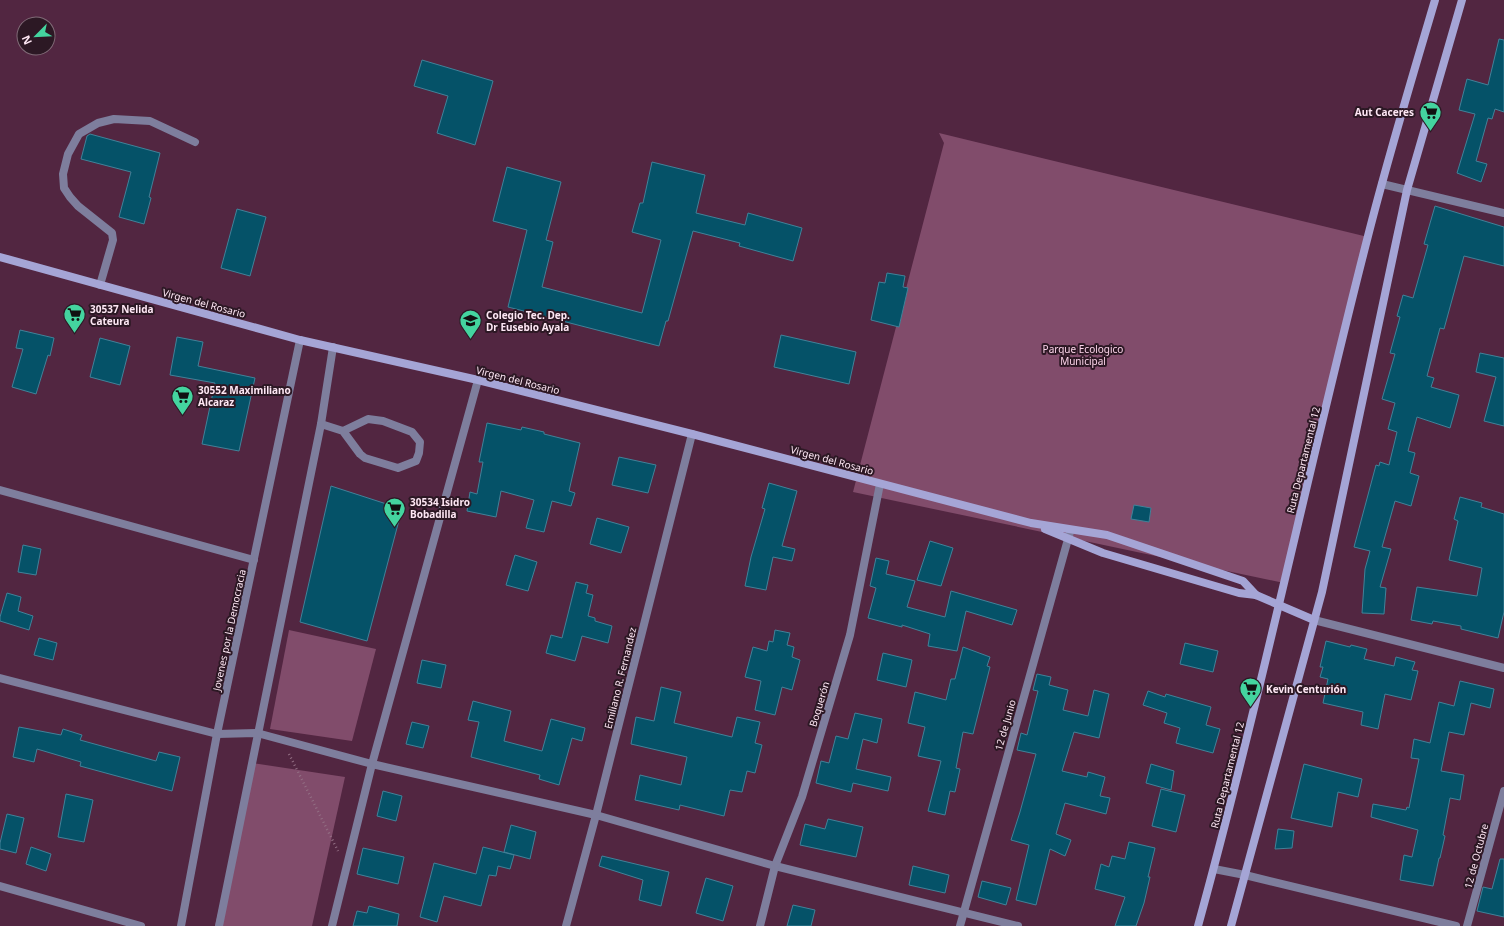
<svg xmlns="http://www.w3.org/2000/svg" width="1504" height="926" font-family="'Noto Sans',sans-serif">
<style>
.green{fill:#814c6b}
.building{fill:#055268;stroke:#418299}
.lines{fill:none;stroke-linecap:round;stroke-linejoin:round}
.path{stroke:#936f84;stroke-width:2.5;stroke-dasharray:1 3;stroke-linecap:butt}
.lane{stroke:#7e7e9d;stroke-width:8}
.street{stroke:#7e7e9d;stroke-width:8}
.secondary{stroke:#a5a5d6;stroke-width:8}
.labels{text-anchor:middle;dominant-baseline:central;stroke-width:4;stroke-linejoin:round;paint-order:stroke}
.poi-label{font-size:10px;font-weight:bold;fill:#fee7f4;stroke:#2c1824;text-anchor:start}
.street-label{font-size:10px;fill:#fee7f4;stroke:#2c1824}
.park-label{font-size:10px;fill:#fbd3e9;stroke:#2c1824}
</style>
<rect width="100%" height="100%" fill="#522641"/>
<g class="green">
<path d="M939,133l429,104 -84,346 -431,-91 91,-349z"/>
<path d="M289,630l87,19 -24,92 -82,-12z"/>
<path d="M253,763l92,14 -33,149h-97z"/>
</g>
<g class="building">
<path d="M1499,39l5,1v72l-9,-3 -3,10 -4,-1 -12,43 11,3 -6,18 -24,-9 18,-59 -16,-4 8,-31 21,6z"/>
<path d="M422,60l71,21 -18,64 -38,-12 11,-37 -34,-10z"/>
<path d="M90,134l70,19 -11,44 2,1 -7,26 -25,-7 12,-45 -50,-13 6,-23z"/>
<path d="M652,162l53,13 -9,38 49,12 3,-12 54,15 -9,33 -54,-15 1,-3 -47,-12 -25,90h-2l-7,25 -151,-39 19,-77 -34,-9 14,-54 54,15 -15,58 7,2 -11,45 100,26 19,-73 -29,-8 8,-29h3z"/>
<path d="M1435,206l69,21v39l-40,-10 -20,73 -4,-1 -13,48 7,2 -3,9 28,8 -5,19 -4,14 -33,-11 -9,34 7,2 -5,20 9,3 -8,30 -16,-5 -13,46 9,2 -11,38 6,1 -2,26 -22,-1 3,-44 5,-18 -16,-4 22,-82 3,1 1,-4 9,3 8,-33 -9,-3 7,-26 -13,-4 13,-45 -5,-1 10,-36 -3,-1 6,-21 10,3 15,-53 -4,-1z"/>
<path d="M237,209l29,8 -16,59 -29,-8z"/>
<path d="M887,273l18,3 -2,11 5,1 -9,39 -28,-7 8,-38 6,1z"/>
<path d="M20,330l34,8 -4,18 -2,-1 -12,39 -24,-7 11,-38 -7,-1z"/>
<path d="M781,335l75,17 -7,32 -75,-17z"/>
<path d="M177,337l26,5 -5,24 57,12 -16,73 -37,-7 13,-61 -45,-8z"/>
<path d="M100,338l30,8 -10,39 -30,-8z"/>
<path d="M1480,353l24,5v68l-20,-5 12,-44 -20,-5z"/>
<path d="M487,423l34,7 1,-3 22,5v2l36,9 -11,48 6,2 -4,13 -19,-5 -8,31 -18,-4 8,-28 -33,-9 -5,26 -29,-6 3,-19 7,2 6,-32h-4z"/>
<path d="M619,457l37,8 -8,28 -36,-8z"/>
<path d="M769,483l28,8 -15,55 13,3 -3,12 -19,-4 -7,33 -21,-4 6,-29 14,-48 -3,-1z"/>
<path d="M331,486l71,23 -35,132 -67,-19z"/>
<path d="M1460,497l22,6 -1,4 23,7v98l-6,26 -37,-9v-3l-28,-5 -1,3 -21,-4 6,-33 60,9 5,-28 -33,-8 9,-39 -4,-2z"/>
<path d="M1134,505l17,3 -2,14 -18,-3z"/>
<path d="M597,518l32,9 -8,26 -31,-9z"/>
<path d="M930,541l23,7 -12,38 -24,-6z"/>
<path d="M23,545l18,4 -5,26 -18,-3z"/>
<path d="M515,555l22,7 -9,29 -22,-6z"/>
<path d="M876,558l13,3 -3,13 29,7 -8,26 38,10 6,-26 66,19 -5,15 -46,-14 -9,40 -29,-5 2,-12 -28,-9v2l-34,-9 8,-30 -6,-2z"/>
<path d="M576,582l12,3 -2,8 7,2 -5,21 7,2v3l17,5 -4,17 -26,-7 -7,25 -29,-8 5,-18 11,3z"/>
<path d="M7,593l14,4 -3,14 15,5 -4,14 -29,-9v-4z"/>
<path d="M775,630l15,3 -3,12 7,2 -2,10 8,3 -8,30 -10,-3 -7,28 -20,-5 6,-29 -16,-4 8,-30 14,4 2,-10 4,1z"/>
<path d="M39,638l18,5 -4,17 -19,-5z"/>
<path d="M1326,641l24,6 1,-2 16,4 -3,10 30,7 2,-9 19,5 -3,8 6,1 -7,29 -26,-6 -7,35 -17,-4 2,-13 -40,-9 5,-24 -8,-2 3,-10h-3z"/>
<path d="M1185,643l33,8 -5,21 -33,-8z"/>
<path d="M963,647l27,10 -3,9 3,1 -17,67 -10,-2 -7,36 4,1 -5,23 -5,-1 -5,24 -17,-4 13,-50 -23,-5 7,-29 -17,-4 7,-31 31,8 5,-21h4z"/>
<path d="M883,653l29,7 -6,27 -29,-7z"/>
<path d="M422,660l24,5 -5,23 -24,-5z"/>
<path d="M1037,674l14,3 -2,8 19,5 -5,20 25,6 6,-26 15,4 -10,44 -25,-6 -12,39 25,6 1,-5 17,5 -5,19 10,2 -4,16 -41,-11 -9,31 15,6 -6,16 -15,-7 -14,56 -20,-5 13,-55 -18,-5 9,-28 16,-58 -19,-4 4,-17 6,2 11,-44 -5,-1z"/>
<path d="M1460,681l34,8 -4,19 -19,-5 -7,32 -15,-3 -8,39 23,4 -4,25 -10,-2 -7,37 2,1 -5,22h-1l-6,28 -33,-6 4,-25 8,2 6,-27 -47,-13 2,-13 33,6 1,-3 2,1 10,-49 -8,-1 3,-19 16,4 9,-41 15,4z"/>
<path d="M661,687l20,5 -7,31 58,14 5,-20 23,5 -5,21 7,2 -7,28 -8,-2 -5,21 -12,-2 -6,26 -44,-11 -1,5 -44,-10 5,-25 41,10 6,-28 -56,-13 5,-27 18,4z"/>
<path d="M1148,691l17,6 1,-3 45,13 -5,18 14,4 -7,24 -37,-10 4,-15 -16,-5 3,-10 -24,-8z"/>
<path d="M473,701l38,10 -7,30 38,10 9,-32 34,9 -3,13 -10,-3 -13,47 -20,-6 1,-4 -69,-18 8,-35 -11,-2z"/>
<path d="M855,713l27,6 -5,24 -14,-4 -7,30 35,8 -3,14 -35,-8 -2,9 -35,-9 5,-22 8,2 7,-27 12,3z"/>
<path d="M412,722l17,4 -6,22 -17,-4z"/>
<path d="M19,727l42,8 2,-6 19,6 -2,5 76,21 3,-9 21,5 -8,34 -92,-25 1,-4 -44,-13 -3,13 -21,-5z"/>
<path d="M1151,764l23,7 -3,19 -25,-7z"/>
<path d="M1304,764l58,15 -4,18 -20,-5 -6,35 -41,-9z"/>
<path d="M1161,789l24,6 -9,37 -24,-6z"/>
<path d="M383,791l19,5 -6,25 -19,-5z"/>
<path d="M66,794l27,6 -9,42 -26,-5z"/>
<path d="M7,814l17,4 -8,35 -16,-4v-6z"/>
<path d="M828,819l35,8 -7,30 -56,-12 5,-21 20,5z"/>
<path d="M511,825l25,7 -6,27 -26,-7z"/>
<path d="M1278,829l16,2 -2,17 -17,1z"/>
<path d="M1129,842l26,6 -7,29h2l-6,26 -8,23h-21l10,-29 -30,-8 6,-25 8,3 3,-11 13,3z"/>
<path d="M31,847l20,7 -5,17 -20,-7z"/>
<path d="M483,847l31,8 -4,14 -12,-3 -2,10 -7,-1 -8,31 -37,-10 -7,26 -17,-5 14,-54 42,11z"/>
<path d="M363,848l41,9 -6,27 -41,-10z"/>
<path d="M602,856l67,16 -8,34 -22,-6 4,-20 -44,-14z"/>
<path d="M1500,859h4v58l-27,-6 6,-24 9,2z"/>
<path d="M913,866l36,9 -4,18 -36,-8z"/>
<path d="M706,878l27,8 -10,35 -27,-8z"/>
<path d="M982,881l29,7 -5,17 -28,-8z"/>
<path d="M793,905l22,5 -4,16h-24z"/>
<path d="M369,906l30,8 -2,12h-44l4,-15 10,2z"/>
</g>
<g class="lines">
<path class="path" d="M289,754l49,97"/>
<g class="lane">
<path d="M100,285l13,-45 -1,-7 -34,-27 -8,-9 -6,-9 -1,-14 5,-20 11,-20 19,-11 16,-4 36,2 45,21"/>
<path d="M321,424l22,7 17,23 5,4 33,10 18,-7 3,-8 1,-11 -8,-10 -29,-11 -15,-2 -25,12"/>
<path d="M219,926l102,-502 12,-77"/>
</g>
<g class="street">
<path d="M1382,184l122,29"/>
<path d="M0,490l254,70"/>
<path d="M1314,620l190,48"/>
<path d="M0,678l217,56 40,-1 115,31 224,51 179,51 243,60"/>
<path d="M1214,869l31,6 211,51"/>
<path d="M0,886l141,40"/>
<path d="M181,926l36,-192 83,-394"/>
<path d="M332,926l40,-162 106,-384"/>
<path d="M566,926l30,-111 96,-381"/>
<path d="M760,926l15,-60 27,-69 48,-162 30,-151"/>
<path d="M960,926l110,-394"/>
<path d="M1467,926l37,-135"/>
</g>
<g class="secondary">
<path d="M0,257l300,83 178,40 214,54 339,89 76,12 136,46 13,14"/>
<path d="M1045,529l58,24 136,40 17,2 58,25"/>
<path d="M1198,926c63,-229 111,-461 170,-690 20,-79 44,-158 67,-236"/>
<path d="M1231,926l91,-334 85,-402 55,-190"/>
</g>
</g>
<defs>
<symbol id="supermarket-pin" viewBox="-11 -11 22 30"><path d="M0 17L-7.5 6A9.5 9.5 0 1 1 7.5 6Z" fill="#44d49f" stroke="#2c1824"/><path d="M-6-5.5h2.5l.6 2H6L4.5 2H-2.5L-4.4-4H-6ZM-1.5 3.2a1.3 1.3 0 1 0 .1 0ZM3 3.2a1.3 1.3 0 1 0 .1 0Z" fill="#111"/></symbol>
<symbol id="university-pin" viewBox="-11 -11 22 30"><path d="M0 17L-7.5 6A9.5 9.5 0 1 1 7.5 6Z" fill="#44d49f" stroke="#2c1824"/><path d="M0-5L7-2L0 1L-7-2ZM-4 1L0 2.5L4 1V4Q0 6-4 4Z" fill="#111"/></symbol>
</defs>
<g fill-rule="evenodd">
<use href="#supermarket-pin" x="1418" y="100" width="25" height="34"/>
<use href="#supermarket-pin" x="62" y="302" width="25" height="34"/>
<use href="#university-pin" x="458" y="308" width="25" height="34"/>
<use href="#supermarket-pin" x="170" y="384" width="25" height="34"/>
<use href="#supermarket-pin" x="382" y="496" width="25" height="34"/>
<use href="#supermarket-pin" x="1238" y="676" width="25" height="34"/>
</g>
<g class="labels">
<g class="poi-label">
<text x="1414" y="112" text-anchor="end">Aut Caceres</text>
<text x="90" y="309">30537 Nelida<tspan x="90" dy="12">Cateura</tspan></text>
<text x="486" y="315">Colegio Tec. Dep.<tspan x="486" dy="12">Dr Eusebio Ayala</tspan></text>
<text x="198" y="390">30552 Maximiliano<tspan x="198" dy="12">Alcaraz</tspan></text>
<text x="410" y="502">30534 Isidro<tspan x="410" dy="12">Bobadilla</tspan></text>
<text x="1266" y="689">Kevin Centurión</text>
</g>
<g class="street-label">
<text transform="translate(204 303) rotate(15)">Virgen del Rosario</text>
<text transform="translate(518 380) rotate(14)">Virgen del Rosario</text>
<text transform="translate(832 460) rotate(15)">Virgen del Rosario</text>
<text transform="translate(1303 460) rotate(-76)">Ruta Departamental 12</text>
<text transform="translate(229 630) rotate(-78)">Jovenes por la Democracia</text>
<text transform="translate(620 678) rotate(-76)">Emiliano R. Fernandez</text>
<text transform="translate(819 704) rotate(-73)">Boquerón</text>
<text transform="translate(1005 725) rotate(-74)">12 de Junio</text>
<text transform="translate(1227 775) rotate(-76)">Ruta Departamental 12</text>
<text transform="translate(1476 856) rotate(-75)">12 de Octubre</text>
</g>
<g class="park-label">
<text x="1083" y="349">Parque Ecologico<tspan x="1083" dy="12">Municipal</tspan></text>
</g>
</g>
<g transform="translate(36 36) rotate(246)"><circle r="19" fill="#2c1824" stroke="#806b77"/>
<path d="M0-3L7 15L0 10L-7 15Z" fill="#44d49f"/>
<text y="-6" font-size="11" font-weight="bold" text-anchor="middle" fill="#fee7f4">N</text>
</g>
</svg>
